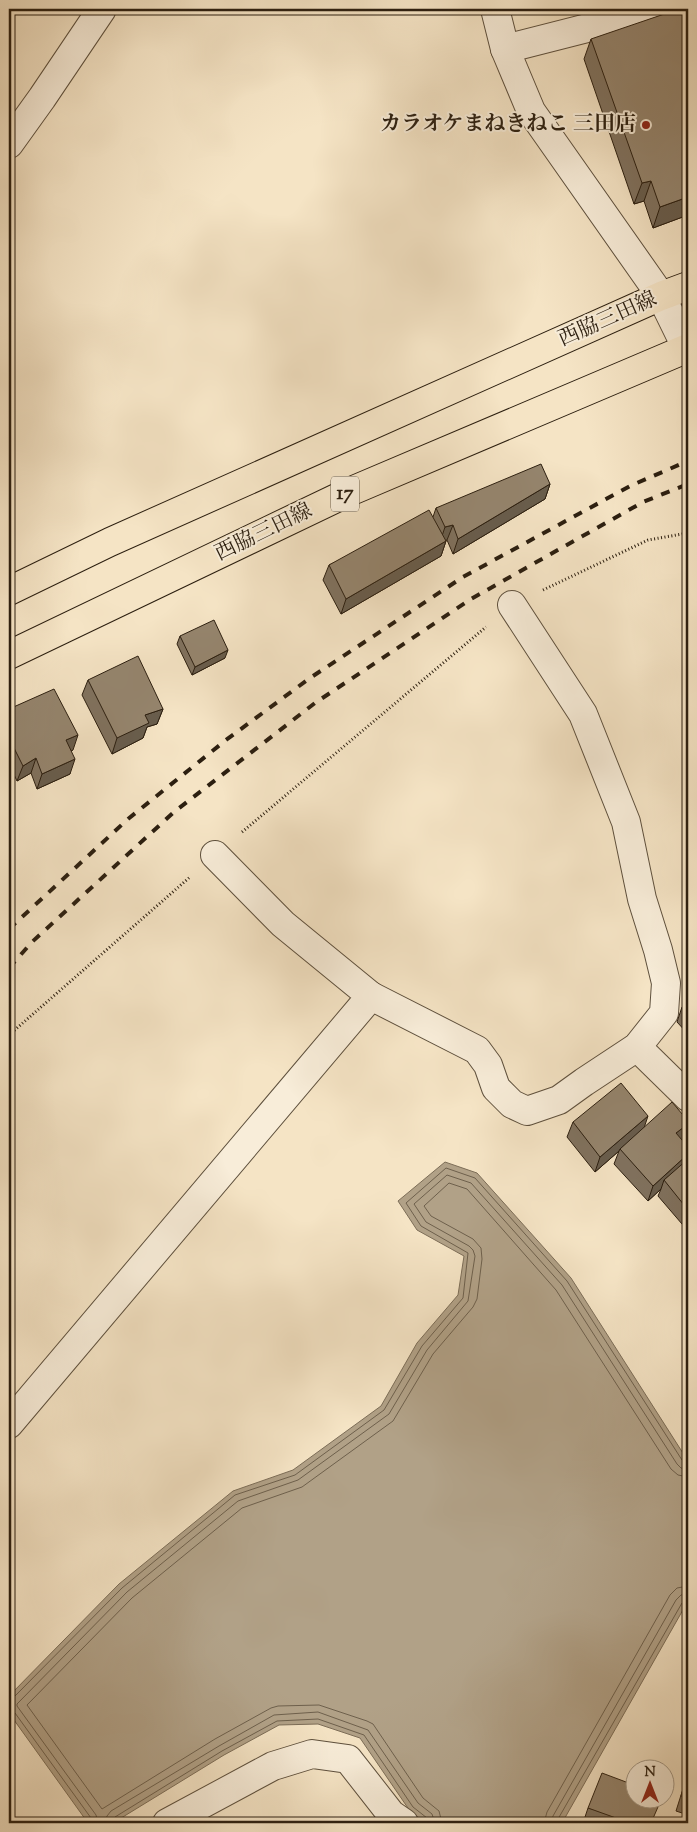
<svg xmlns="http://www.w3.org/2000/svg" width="697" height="1832" font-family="'Sorts Mill Goudy','Noto Serif JP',serif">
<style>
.water{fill:#b1a187;stroke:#7c6d57}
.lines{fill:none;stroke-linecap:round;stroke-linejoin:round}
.shore{stroke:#6e604c;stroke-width:1}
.minor-casing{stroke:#5e503d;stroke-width:30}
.primary-casing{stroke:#2c1f10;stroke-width:30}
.path{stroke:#2c1f10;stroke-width:3;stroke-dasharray:1 2.5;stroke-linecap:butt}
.minor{stroke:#f8edd9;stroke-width:28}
.primary{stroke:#f5e4c5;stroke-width:28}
.rail{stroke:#2c1f10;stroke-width:4;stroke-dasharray:9 9;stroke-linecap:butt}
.wall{fill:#80725f;stroke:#2c1f10}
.shaded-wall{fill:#685d4d;stroke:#2c1f10}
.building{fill:#95856e;stroke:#2c1f10}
.poi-dot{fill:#8f2418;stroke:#f8edd9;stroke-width:2}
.labels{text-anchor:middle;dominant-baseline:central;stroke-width:4;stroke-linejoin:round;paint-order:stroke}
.shield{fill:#f8edd9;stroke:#695d4c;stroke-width:1}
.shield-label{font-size:20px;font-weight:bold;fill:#2c1f10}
.poi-label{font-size:21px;font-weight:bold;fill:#2c1f10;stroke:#f8edd9;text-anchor:end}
.street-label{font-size:21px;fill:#2c1f10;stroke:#f8edd9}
</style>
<rect width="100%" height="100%" fill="#f5e4c5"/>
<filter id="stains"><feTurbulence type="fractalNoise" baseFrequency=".004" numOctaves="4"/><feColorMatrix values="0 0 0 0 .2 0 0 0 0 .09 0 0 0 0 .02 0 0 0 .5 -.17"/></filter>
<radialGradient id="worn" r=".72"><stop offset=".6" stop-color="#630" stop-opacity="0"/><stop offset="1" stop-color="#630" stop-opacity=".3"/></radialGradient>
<path class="water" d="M445,1162l32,11 94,105 117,183v140l-126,222h-136l-16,-12 -50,-73 -42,-14 -39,1 -55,30 -111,68h-25l-79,-110v-17l110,-112 114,-93 60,-21 88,-64 36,-63 41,-48 6,-39 -47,-26 -19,-29z"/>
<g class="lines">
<g class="shore">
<path d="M9,1699l5,-2 108,-109 113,-93 60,-20 89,-65 38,-64 41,-48 5,-45 -47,-27 -15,-23 40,-35 29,10 92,103 115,179 6,3"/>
<path d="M9,1710l6,3 76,105 1,5"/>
<path d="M98,1823l-2,-8 -79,-109v-2l110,-112 111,-91 60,-21 91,-66 38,-64 41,-49 7,-45 -2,-6 -4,-4 -43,-24 -12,-18 33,-29 24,8 91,102 115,179 4,4 7,2"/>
<path d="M105,1823l2,-7 4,-5 108,-65 55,-31 44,-3 50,18 50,73 14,11 3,9"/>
<path d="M112,1823l3,-6 107,-66 55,-30 41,-2 46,16 49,72 14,11 1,5"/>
<path d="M442,1823l-3,-12 -16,-13 -50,-74 -6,-3 -48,-16 -41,1 -7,2 -56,31 -113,70 -75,-104 105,-107 110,-90 60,-21 91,-66 40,-67 40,-47 4,-8 5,-40 -1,-11 -8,-9 -42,-23 -7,-10 25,-23 18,6 89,101 115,179 7,6 10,2"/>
<path d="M544,1823l3,-11 123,-217 7,-7 11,-2"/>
<path d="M551,1823l2,-7 123,-216 5,-5 7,-2"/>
<path d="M558,1823v-4l124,-216 6,-3"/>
</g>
<defs>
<g id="minor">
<path d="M495,9l10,40 26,62 130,185 26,53"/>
<path d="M505,49l157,-40"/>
<path d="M9,144l33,-46 60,-89"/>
<path d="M371,996l106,54 11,15 8,23 16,16 15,7 32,-11 25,-18 53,-35 27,-34 2,-30 -8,-33 -16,-51 -16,-77 -43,-108 -71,-109"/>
<path d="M637,1047l51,50"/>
<path d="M9,1424l362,-428 -88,-72 -68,-69"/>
<path d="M167,1823l106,-57 39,-12 36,5 43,55 13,9"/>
</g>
<g id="primary">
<path d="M9,591l101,-49 551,-246 27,-10"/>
<path d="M9,655l340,-163 339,-144"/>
</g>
</defs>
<use href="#minor" class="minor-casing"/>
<use href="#primary" class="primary-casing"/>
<g class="path">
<path d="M543,590l105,-50 40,-7"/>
<path d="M242,832l244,-205"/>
<path d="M9,1035l181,-158"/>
</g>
<use href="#minor" class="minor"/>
<use href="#primary" class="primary"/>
<g class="rail">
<path d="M9,929l119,-110 98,-79 84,-62 153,-101 167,-91 58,-25"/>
<path d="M9,968l23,-26 142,-130 141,-109 156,-104 172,-97 45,-18"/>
</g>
</g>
<g class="wall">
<path d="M591,39l97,176 -35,13 -9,-27 -10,3 -50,-145z"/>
<path d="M550,484l-5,15 -92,55 -6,-14h-1v1l-5,15 -100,58 -18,-34 6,-15 104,-48 3,-9z"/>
<path d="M180,636l45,22 -33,17 -15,-31z"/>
<path d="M88,680l75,29 -6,15 -10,3 -4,11 -31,16 -30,-59z"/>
<path d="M9,709l64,41 -2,1 -1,23 -33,15 -6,-16 -14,8 -8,-17z"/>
<path d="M688,1002v32l-11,-12 5,-15z"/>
<path d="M573,1122l71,5 40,11 -2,2 6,7v84l-30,-35 3,-7 -13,12 -34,-37 5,-13 -24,21 -28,-35z"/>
<path d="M688,1245v12l-3,-3z"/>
<path d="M688,1773v42l-12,-4z"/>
<path d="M588,1808l64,15h-69z"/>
</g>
<g class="shaded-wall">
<path d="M651,181l-7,20 -10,3 8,-21z"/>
<path d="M688,197v18l-35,13 7,-21z"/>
<path d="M550,484l-5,15 -92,55 5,-15z"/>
<path d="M453,525l-6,15 -7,2 5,-15z"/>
<path d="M446,541l-5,15 -100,58 5,-15z"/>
<path d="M228,650l-3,8 -33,17 3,-8z"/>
<path d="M163,709l-6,15 -10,3 -4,11 -31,16 5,-16 28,-23z"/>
<path d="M78,735l-5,15 -13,6 6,-16z"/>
<path d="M36,758l-5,15 -14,8 6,-15z"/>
<path d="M75,759l-5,15 -33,15 5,-15z"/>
<path d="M648,1116l-5,15 -23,18 -1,2 -24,21 5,-15z"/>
<path d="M688,1124v2l-4,12 -14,11 6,-16z"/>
<path d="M688,1154v7l-24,19 -3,9 -13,12 5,-15z"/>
</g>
<g class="building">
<path d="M679,9h5l4,12v176l-28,10 -9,-26 -9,2 -51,-144z"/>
<path d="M541,464l9,20 -92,55 -5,-14 -8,2 -9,-19z"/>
<path d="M429,510l17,31 -100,58 -17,-34z"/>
<path d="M214,620l14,30 -33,17 -15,-31z"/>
<path d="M138,656l25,53 -18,6 4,8 -32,15 -29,-58z"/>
<path d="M54,689l24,46 -12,5 9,19 -33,15 -6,-16 -13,8 -14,-28v-29z"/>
<path d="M688,1002v11l-6,-6z"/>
<path d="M621,1083l27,33 -48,41 -27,-35z"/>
<path d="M672,1102l16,19v3l-12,9 12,14v7l-35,32 -33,-37z"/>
<path d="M688,1159v51l-24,-30z"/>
<path d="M602,1773l32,12v15h27l-10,23h-21l-42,-15z"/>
<path d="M688,1773v25l-7,-2z"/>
</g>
<circle class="poi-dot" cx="646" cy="125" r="5"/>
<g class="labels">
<rect class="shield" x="331" y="476.5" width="28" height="35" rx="4"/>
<g class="shield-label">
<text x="345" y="494">17</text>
</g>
<g class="poi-label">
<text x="636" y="125">カラオケまねきねこ 三田店</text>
</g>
<g class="street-label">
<text transform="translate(608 320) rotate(-24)">西脇三田線</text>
<text transform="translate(264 533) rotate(-26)">西脇三田線</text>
</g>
</g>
<rect width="697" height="1832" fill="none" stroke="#f5e4c5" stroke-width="30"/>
<rect x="10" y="10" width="677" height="1812" fill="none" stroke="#2c1f10" stroke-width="2.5"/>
<rect x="15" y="15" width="667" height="1802" fill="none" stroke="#2c1f10"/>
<g transform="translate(650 1784)"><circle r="24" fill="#f8edd9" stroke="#a69b89"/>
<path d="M0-4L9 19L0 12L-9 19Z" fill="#8f2418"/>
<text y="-8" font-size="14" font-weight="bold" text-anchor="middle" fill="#2c1f10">N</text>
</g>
<rect width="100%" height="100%" filter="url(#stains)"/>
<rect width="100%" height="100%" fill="url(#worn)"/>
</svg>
